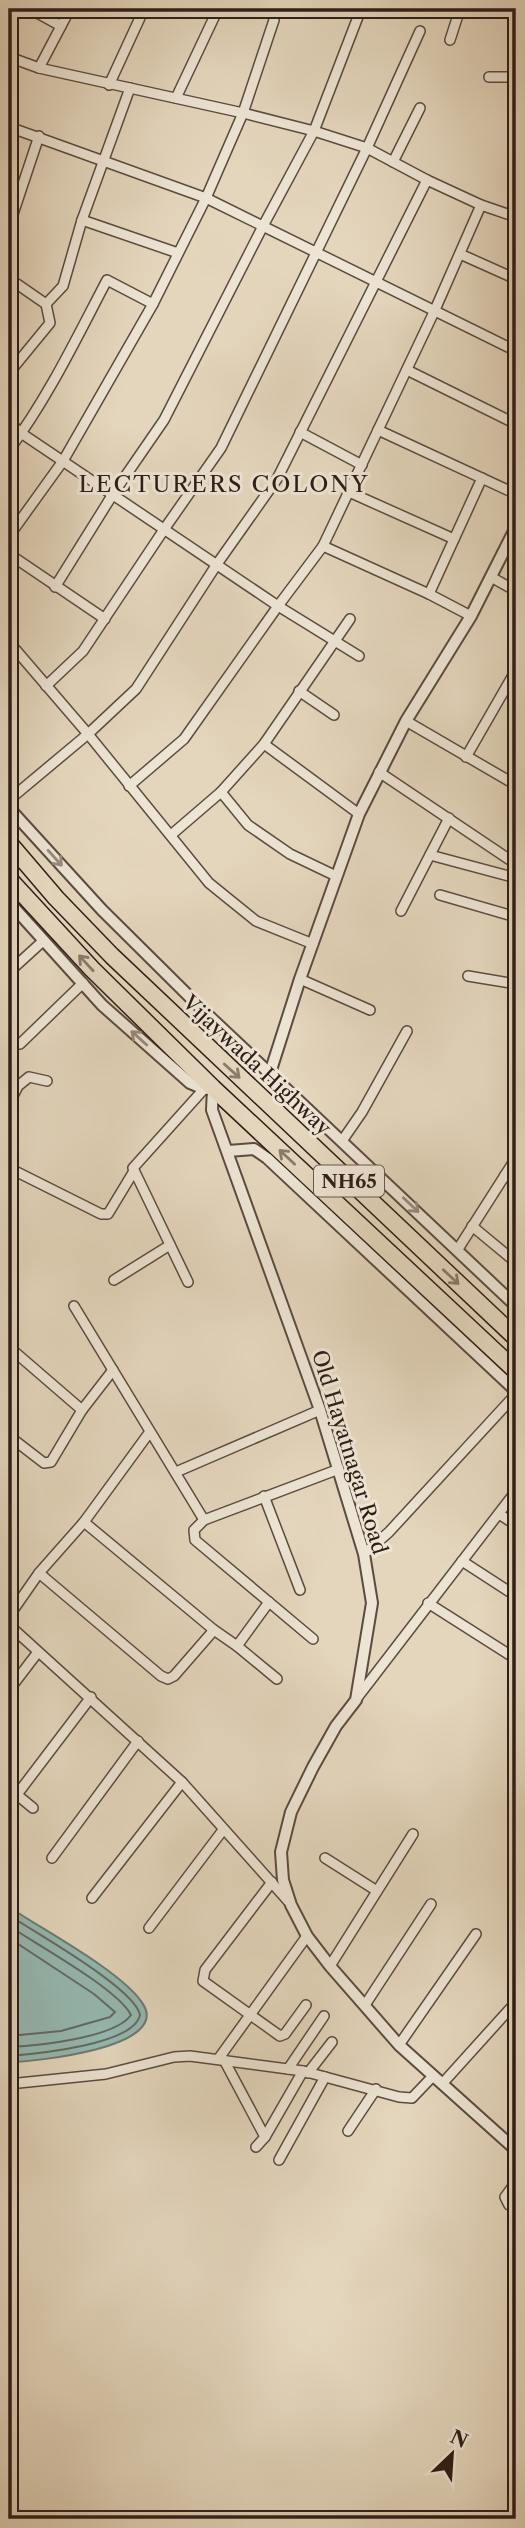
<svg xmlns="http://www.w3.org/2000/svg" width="525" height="2528" font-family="'Libre Caslon Text',serif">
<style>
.water{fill:#95b9b2;stroke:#6c7b74;stroke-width:2}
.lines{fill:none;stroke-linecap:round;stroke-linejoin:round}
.shore{stroke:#626b64;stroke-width:2}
.minor-casing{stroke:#5c4b40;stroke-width:12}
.tertiary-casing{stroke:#5c4b40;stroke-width:14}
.trunk-casing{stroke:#2e1d17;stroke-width:19}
.minor{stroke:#ede4d4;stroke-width:9}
.tertiary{stroke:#ede4d4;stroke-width:10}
.trunk{stroke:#e4d6bd;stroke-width:16}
.oneway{stroke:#978a7f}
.oneway2{stroke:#897a6a}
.labels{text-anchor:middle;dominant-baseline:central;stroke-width:6;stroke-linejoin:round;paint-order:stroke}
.shield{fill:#ede4d4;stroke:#675950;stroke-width:2}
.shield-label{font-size:19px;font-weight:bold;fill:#2e1d17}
.street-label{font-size:21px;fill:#2e1d17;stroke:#ede4d4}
.neighbourhood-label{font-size:23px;letter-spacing:2px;fill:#2e1d17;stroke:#ede4d4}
</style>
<rect width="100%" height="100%" fill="#e4d6bd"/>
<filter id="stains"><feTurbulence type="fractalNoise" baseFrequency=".00286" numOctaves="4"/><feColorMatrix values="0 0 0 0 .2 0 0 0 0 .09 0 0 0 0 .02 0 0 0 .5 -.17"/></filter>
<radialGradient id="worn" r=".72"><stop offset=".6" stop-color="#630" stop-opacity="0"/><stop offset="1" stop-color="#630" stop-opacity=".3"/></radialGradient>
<path class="water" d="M9,1907c34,23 114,65 134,97 28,44 -110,58 -134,58z"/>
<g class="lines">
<g class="shore">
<path d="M9,1915c26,18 126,73 131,100 -6,30 -106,39 -131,41"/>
<path d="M9,1926c27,18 109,63 122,89 -16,23 -95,31 -122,32"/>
<path d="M9,1938l85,56 21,18 -5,5 -49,14 -52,5"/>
</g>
<defs>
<g id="minor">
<path d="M30,9l31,17"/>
<path d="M450,40l10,-31"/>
<path d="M9,57l30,11 204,45 71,18 53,17 60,32 54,25 35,12"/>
<path d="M39,68l31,-59"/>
<path d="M489,77h27"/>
<path d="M109,85l35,-76"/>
<path d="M176,98l42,-89"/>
<path d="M9,127l197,71 310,153"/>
<path d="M393,162l27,-54"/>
<path d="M82,220l96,33"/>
<path d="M9,226l30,-90"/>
<path d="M460,254l56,25"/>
<path d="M9,293l8,-9 29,20 4,19 -41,50"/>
<path d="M46,304l17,-18 19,-66 48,-132"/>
<path d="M407,370l109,54"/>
<path d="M9,422l12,11 257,173 81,50"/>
<path d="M378,430l138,64"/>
<path d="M300,432l62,33"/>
<path d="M9,450c39,-52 68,-113 98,-170l46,24"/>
<path d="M349,492l105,47"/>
<path d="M9,536l54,-75 90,-157 53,-106 37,-85 31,-93"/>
<path d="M323,546l106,48 42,22"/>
<path d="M9,554l96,65"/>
<path d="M491,577l25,14"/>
<path d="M55,587l58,-93 51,-74 99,-194 51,-95 47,-122"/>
<path d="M429,594l53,-116"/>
<path d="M9,642l79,92 121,149 47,38 57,23"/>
<path d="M46,686l37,-35 82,-123 56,-80 146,-300 53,-117"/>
<path d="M299,691l35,24"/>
<path d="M406,721l110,64"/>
<path d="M264,744l95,70"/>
<path d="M466,757l50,-87"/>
<path d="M379,772l137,92"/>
<path d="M129,786l55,-47 94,-133 45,-60 111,-234 47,-107"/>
<path d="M221,792l27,33 42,29 46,22"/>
<path d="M9,800l79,-66 48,-45 81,-125 60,-85 150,-299"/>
<path d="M171,835l50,-43 43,-48 86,-125"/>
<path d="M430,855l86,23"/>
<path d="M440,895l76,22"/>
<path d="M401,911l48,-93"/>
<path d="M9,972l34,-31"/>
<path d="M468,976l48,8"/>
<path d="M300,979l70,31"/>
<path d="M9,1042l11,2 63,-61"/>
<path d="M9,1104l9,-18 11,-9 18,4"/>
<path d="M342,1141l20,-29 45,-81"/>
<path d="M9,1168l92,46h7l26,-43"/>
<path d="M505,1175l11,7"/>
<path d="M472,1226l41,34"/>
<path d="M458,1249l58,-91"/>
<path d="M114,1280l56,-35"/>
<path d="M188,1282l-55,-114 71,-79"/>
<path d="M74,1306l130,214"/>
<path d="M9,1347l73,63"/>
<path d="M9,1436l35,27 7,-1 31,-52 31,-40"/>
<path d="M176,1472l144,-62"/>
<path d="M264,1496l36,94"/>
<path d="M499,1514l17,11"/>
<path d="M84,1522l130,108 23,16 32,-44"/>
<path d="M364,1554l25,-22 127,-138"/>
<path d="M462,1561l54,35"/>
<path d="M39,1573l122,103 7,3 6,-3 40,-46"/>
<path d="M428,1603l88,56"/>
<path d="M9,1616l30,-43 45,-51 65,-89"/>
<path d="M9,1625l173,157 106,119"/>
<path d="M313,1639l-118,-99 -1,-10 10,-10 135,-51"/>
<path d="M237,1646l40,33"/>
<path d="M9,1690l29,-38"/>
<path d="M357,1698l159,-207"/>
<path d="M16,1794l17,14"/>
<path d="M9,1805l82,-108"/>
<path d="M52,1858l86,-117"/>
<path d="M325,1858l52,33"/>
<path d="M272,1882l-67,88 -2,11 77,55 5,-2 21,-29"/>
<path d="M92,1898l90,-116"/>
<path d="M149,1928l74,-98"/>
<path d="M514,1952l2,1"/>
<path d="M330,1966l83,-132"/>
<path d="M365,2005l66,-101"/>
<path d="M399,2045l77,-111"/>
<path d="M219,2058l88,-122"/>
<path d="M224,2060l41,77"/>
<path d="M288,2069l36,-53"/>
<path d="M308,2073l24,-31"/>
<path d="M9,2084l97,-10 68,-17 16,-1 113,15 96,26 13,1 21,-22"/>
<path d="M442,2084l74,-82"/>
<path d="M348,2131l28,-42"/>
<path d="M256,2147l9,-10 38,-66"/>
<path d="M279,2160l46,-83"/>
<path d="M509,2205l-4,-8 11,-15"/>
</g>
<g id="tertiary">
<path d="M9,808l93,102 109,108 305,288"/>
<path d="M9,902l93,103 88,78 14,6 9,-1 -1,22 108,300 44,144 8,49 -16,97 -20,26 -23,41 -22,45 -10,40 2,28 8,25 16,31 23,30 69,79 117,105"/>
<path d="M270,1073l30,-94 59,-165 47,-93 65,-105 45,-89"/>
<path d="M228,1151l26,-2 13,9 249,233"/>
</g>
<g id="trunk">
<path d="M9,843l47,55 56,58 404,382"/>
<path d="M9,879l83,90 121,119 303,283"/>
</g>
</defs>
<use href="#minor" class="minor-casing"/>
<use href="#tertiary" class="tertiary-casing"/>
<use href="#trunk" class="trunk-casing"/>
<use href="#minor" class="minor"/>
<use href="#tertiary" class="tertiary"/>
<use href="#trunk" class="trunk"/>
</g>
<defs><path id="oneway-shaft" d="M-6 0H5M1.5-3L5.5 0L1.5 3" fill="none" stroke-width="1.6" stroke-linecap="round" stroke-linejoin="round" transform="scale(1.75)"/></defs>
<g class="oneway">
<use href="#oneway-shaft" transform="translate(55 858) rotate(48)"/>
<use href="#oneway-shaft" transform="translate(139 1038) rotate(-138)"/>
<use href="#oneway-shaft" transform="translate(411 1205) rotate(43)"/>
</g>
<g class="oneway2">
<use href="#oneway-shaft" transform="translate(86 963) rotate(-133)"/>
<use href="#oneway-shaft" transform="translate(232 1071) rotate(42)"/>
<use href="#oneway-shaft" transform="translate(287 1157) rotate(-137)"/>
<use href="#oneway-shaft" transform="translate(451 1277) rotate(43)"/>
</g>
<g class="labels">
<rect class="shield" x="314" y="1165.5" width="70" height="31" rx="5"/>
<g class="shield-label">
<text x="349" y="1181">NH65</text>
</g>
<g class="street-label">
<text transform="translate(257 1065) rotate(43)">Vijaywada Highway</text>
<text transform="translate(350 1452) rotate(73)">Old Hayatnagar Road</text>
</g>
<g class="neighbourhood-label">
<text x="224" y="484">LECTURERS COLONY</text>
</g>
</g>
<rect width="525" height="2528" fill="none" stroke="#e4d6bd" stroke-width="35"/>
<rect x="10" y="10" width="504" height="2507" fill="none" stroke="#2e1d17" stroke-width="3.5"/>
<rect x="18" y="18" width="490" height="2493" fill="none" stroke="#2e1d17" stroke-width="2"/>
<g transform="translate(452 2454) rotate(25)" stroke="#ede4d4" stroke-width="5" paint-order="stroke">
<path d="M0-5L12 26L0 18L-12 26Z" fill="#2e1d17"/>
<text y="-10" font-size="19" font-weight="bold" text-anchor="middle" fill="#2e1d17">N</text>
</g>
<rect width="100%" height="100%" filter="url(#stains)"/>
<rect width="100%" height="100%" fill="url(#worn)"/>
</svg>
